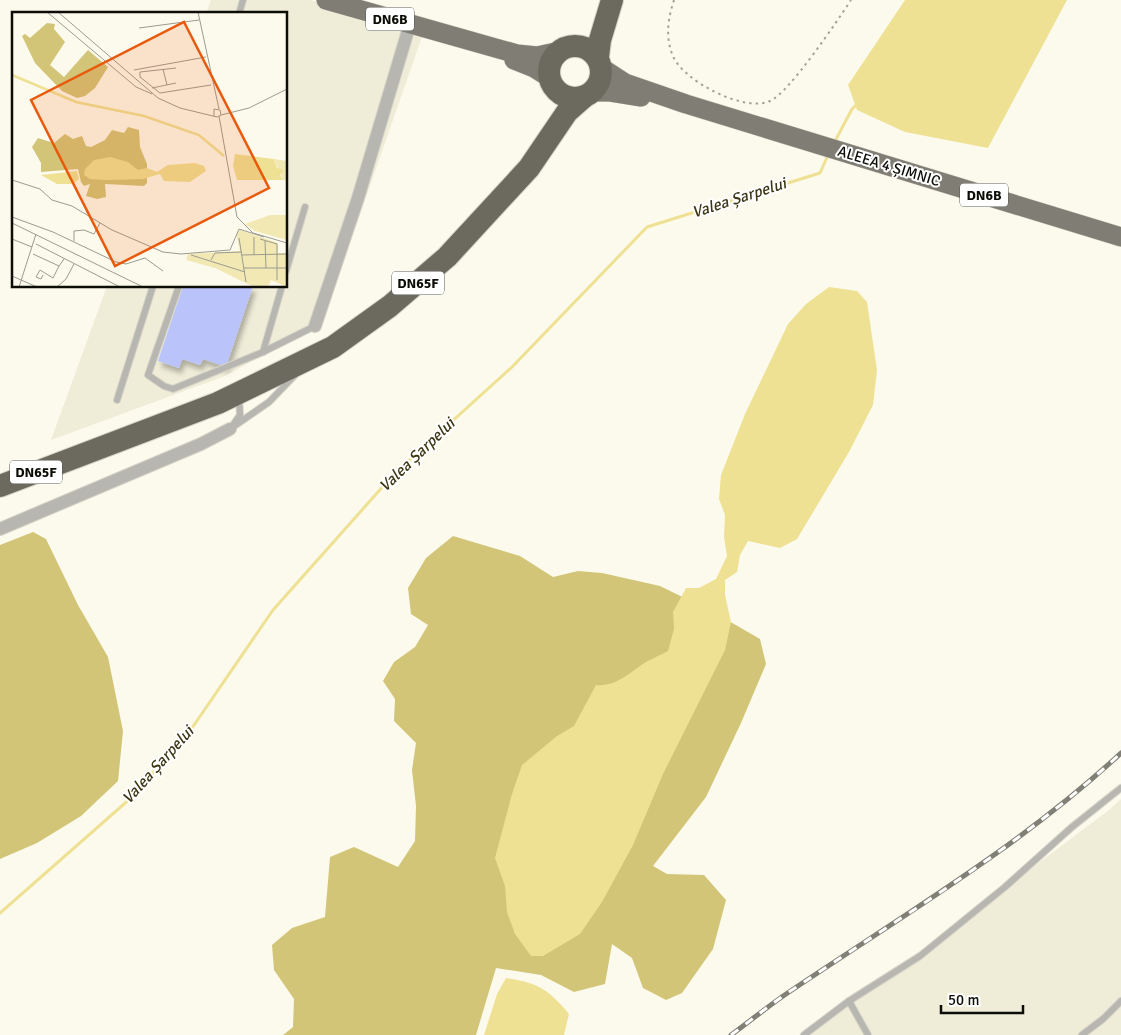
<svg xmlns="http://www.w3.org/2000/svg" width="1121" height="1035" font-family="Signika,sans-serif">
<style>
.built{fill:#efecd8}
.forest{fill:#d3c577}
.water{fill:#efe193}
.lines{fill:none;stroke-linecap:round;stroke-linejoin:round}
.stream{stroke:#efe193;stroke-width:3}
.building{fill:#bbc3fb;filter:url(#shadow)}
.lane-casing{stroke:#d6d4c8;stroke-width:8}
.street-casing{stroke:#d6d4c8;stroke-width:14}
.primary-casing{stroke:#d6d4c8;stroke-width:20}
.highway-casing{stroke:#d6d4c8;stroke-width:24}
.path{stroke:#a4a398;stroke-width:2;stroke-dasharray:2.5 4;stroke-linecap:butt}
.lane{stroke:#b7b6b0;stroke-width:6}
.street{stroke:#b7b6b0;stroke-width:12}
.primary{stroke:#807e74;stroke-width:19}
.highway{stroke:#6c6a5e;stroke-width:22}
.rail-casing{stroke:#818077;stroke-width:5}
.rail{stroke:#fff;stroke-width:3;stroke-dasharray:9;stroke-linecap:butt}
.labels{text-anchor:middle;dominant-baseline:central;stroke-width:4;stroke-linejoin:round;paint-order:stroke}
.shield{fill:#fff;stroke:#565652;stroke-width:1}
.shield-label{font-size:14px;font-weight:bold;fill:#0d0d08}
.street-label{font-size:15px;fill:#0d0d08;stroke:#fff}
.water-label{font-size:16px;font-style:italic;fill:#3d3715;stroke:#fff}
.inset-river{fill:none;stroke:#efe193;stroke-width:2.5}
.inset-road{fill:none;stroke:#9c9b91;stroke-width:1}
.view{fill:#e8590c;fill-opacity:0.15;stroke:#e8590c;stroke-width:2.5}
.inset-edge{fill:none;stroke:#0d0d08;stroke-width:2.5}
</style>
<defs>
<filter id="shadow"><feDropShadow dx="3" dy="5.5" stdDeviation="2.5" flood-color="#0004"/></filter>
</defs>
<rect width="100%" height="100%" fill="#fcfaec"/>
<g class="built">
<path d="M211,0h100l112,34 -101,289 -97,53 -174,64 56,-154h179v-272h-80z"/>
<path d="M1121,799v236h-311l299,-225z"/>
</g>
<g class="forest">
<path d="M33,532l13,7 32,66 30,52 15,74 -5,50 -37,35 -44,27 -37,16v-314z"/>
<path d="M453,536l67,20 33,21 25,-6 24,2 58,13 55,27 45,26 6,25 -25,59 -35,74 -53,69 14,8 37,1 22,25 -13,49 -31,44 -16,7 -23,-12 -11,-30 -20,-14 -7,40 -31,8 -33,-17 -45,-7 -20,67h-193l10,-8 1,-28 -20,-29 -2,-25 20,-17 33,-11 5,-60 24,-10 44,20 17,-26 1,-35 -4,-36 4,-27 -22,-22 1,-22 -12,-18 11,-19 21,-15 13,-22 -17,-11 -3,-26 18,-30z"/>
</g>
<g class="water">
<path d="M905,0h162l-79,148 -83,-16 -48,-22 -9,-25z"/>
<path d="M829,287l28,4 10,11 10,68 -4,35 -24,47 -52,87 -17,9 -32,-7 -8,14 -3,17 -12,8v15l6,27 -6,28 -62,124 -30,71 -31,57 -22,32 -37,22h-12l-16,-22 -8,-22 -2,-26 -10,-28 17,-64 10,-29 35,-29 17,-10 22,-41c21,2 34,-13 50,-23 7,-4 15,-7 22,-11l6,-22 -1,-17 13,-24h13l17,-9 11,-23 -3,-19 1,-22 -6,-16 2,-24 24,-61 43,-90 18,-20z"/>
<path d="M506,978c32,5 42,11 63,36l-5,21h-80l13,-41z"/>
</g>
<g class="lines">
<g class="stream">
<path d="M834,143l18,-34 5,-5"/>
<path d="M0,913l132,-116 60,-69 81,-118 121,-136 118,-107 135,-140 173,-54 9,-20"/>
</g>
</g>
<path class="building" d="M183,286h70l-27,81 -23,-8 -3,6 -18,-6 -3,9 -21,-7z"/>
<g class="lines">
<defs>
<g id="lane">
<path d="M239,14l4,-14"/>
<path d="M286,271l19,-64"/>
<path d="M179,286l-31,89 16,11 9,3 90,-37 52,-26"/>
<path d="M263,352l19,-66"/>
<path d="M117,400l36,-114"/>
<path d="M233,425l7,-10 -1,-18"/>
<path d="M230,429l39,-27 27,-28"/>
<path d="M849,1001l19,34"/>
<path d="M804,1035l45,-34 71,-45 85,-69 67,-60 49,-39"/>
<path d="M1082,1035l21,-16 18,-18"/>
</g>
<g id="street">
<path d="M315,326l43,-128 52,-174"/>
<path d="M0,529l201,-85 29,-15"/>
</g>
<g id="primary">
<path d="M326,0l191,54 20,2 23,-5"/>
<path d="M514,60l20,8 16,10"/>
<path d="M602,68l23,15 61,21 435,133"/>
<path d="M593,92h17l31,5"/>
</g>
<g id="highway">
<circle cx="575" cy="72" r="26"/>
<path d="M598,57l2,-17 12,-40"/>
<path d="M0,486l218,-83 115,-56 57,-41 57,-49 82,-89 38,-56 17,-15"/>
</g>
</defs>
<use href="#lane" class="lane-casing"/>
<use href="#street" class="street-casing"/>
<use href="#primary" class="primary-casing"/>
<use href="#highway" class="highway-casing"/>
<path class="path" d="M674,0c-6,18 -9,38 -1,56 10,25 72,57 97,45 19,-8 68,-81 81,-101"/>
<use href="#lane" class="lane"/>
<use href="#street" class="street"/>
<use href="#primary" class="primary"/>
<use href="#highway" class="highway"/>
<defs>
<path id="rail" d="M731,1035c22,-16 42,-33 64,-47 112,-75 228,-144 326,-235"/>
</defs>
<use href="#rail" class="rail-casing"/>
<use href="#rail" class="rail"/>
</g>
<g class="labels">
<g class="shield">
<rect x="366" y="7.5" width="48" height="23" rx="4"/>
<rect x="960" y="183.5" width="48" height="23" rx="4"/>
<rect x="392" y="271.5" width="52" height="23" rx="4"/>
<rect x="10" y="460.5" width="52" height="23" rx="4"/>
</g>
<g class="shield-label">
<text x="390" y="19">DN6B</text>
<text x="984" y="195">DN6B</text>
<text x="418" y="283">DN65F</text>
<text x="36" y="472">DN65F</text>
</g>
<g class="street-label">
<text transform="translate(889 166) rotate(17)">ALEEA 4 ȘIMNIC</text>
</g>
<g class="water-label">
<text transform="translate(739 198) rotate(-18)">Valea Șarpelui</text>
<text transform="translate(417 455) rotate(-44)">Valea Șarpelui</text>
<text transform="translate(158 765) rotate(-48)">Valea Șarpelui</text>
</g>
</g>
<g transform="translate(12 12)">
<rect width="275" height="275" fill="#fcfaec"/>
<path d="M262,147l13,2v20l-4,-1zM258,203h17v25l-32,-9 -10,-7zM228,218l38,13v10h9v34l-16,-7 -3,7h-14l-39,-19 -29,-8 2,-6 52,-3 -4,-17z" fill="#f1e8b3"/>
<path d="M35,11l8,1 -1,5 11,13 -15,23 14,12 24,-27 20,17 -13,21 -10,8 -8,2 -15,-7 -27,-28 -13,-27 3,-2 5,4zM116,115l11,3 1,17 7,17v19l-3,3 -39,-2 1,13 -9,2 -11,-3 4,-12 -6,2 -3,-4 -3,-13 -37,3v-9l-9,-16 6,-9 16,5 11,-9 8,5 9,-3 4,10 5,1 14,-7 7,-10 12,3z" fill="#d3c577"/>
<path d="M223,142l39,5 3,9 7,2 -4,5 3,5h-46l-4,-14zM98,145l18,5 10,8 9,-2 10,4 11,-7 27,-2 9,3 2,5 -16,11 -26,-1 -4,-7 -17,5 -36,1 -17,-1 -6,-4 1,-6 9,-9zM65,159l2,8 -6,5h-16l-16,-9z" fill="#efe193"/>
<path class="inset-river" d="M0,63l64,27 68,14 55,19 25,21"/>
<path class="inset-road" d="M35,0l89,75 16,7M46,0l100,86 22,10 37,9 4,-2 -1,-5 -6,-1v7M186,0l21,97M127,16l60,-8M164,56l-36,4v5l20,16 51,-8M151,57l4,16M122,58l72,-13M140,76l24,-5M209,103l28,-7 38,-19M207,104l18,101 16,16 34,10M0,168l28,9 12,11 20,6 40,24 51,22 18,2 49,-4 9,-21 25,8M0,205l41,15 63,30 10,2 19,-6 18,13M0,211l131,64M242,225v18M227,226l7,44M0,227l20,8M248,227l17,5v36M62,229v-10l10,-1 10,4 6,-11M253,229l1,27M24,232l84,43M21,242l26,12 5,-7M179,243l54,17M230,243l45,-1M199,248l4,-7 27,-1M232,256h43M31,263l-2,4 -5,-2 4,-7 13,8 6,-12M0,264l25,11M7,275l17,-53M45,275l9,-8 8,-15"/>
<path class="view" d="M172,10l85,166 -154,78 -84,-166z"/>
<rect width="275" height="275" class="inset-edge"/>
</g>
<path d="M941 1005v8h82v-8" fill="none" stroke="#0d0d08" stroke-width="2.5"/>
<text x="948" y="1005" font-size="15" fill="#0d0d08" stroke="#ffffff" stroke-width="4" paint-order="stroke">50 m</text>
</svg>
